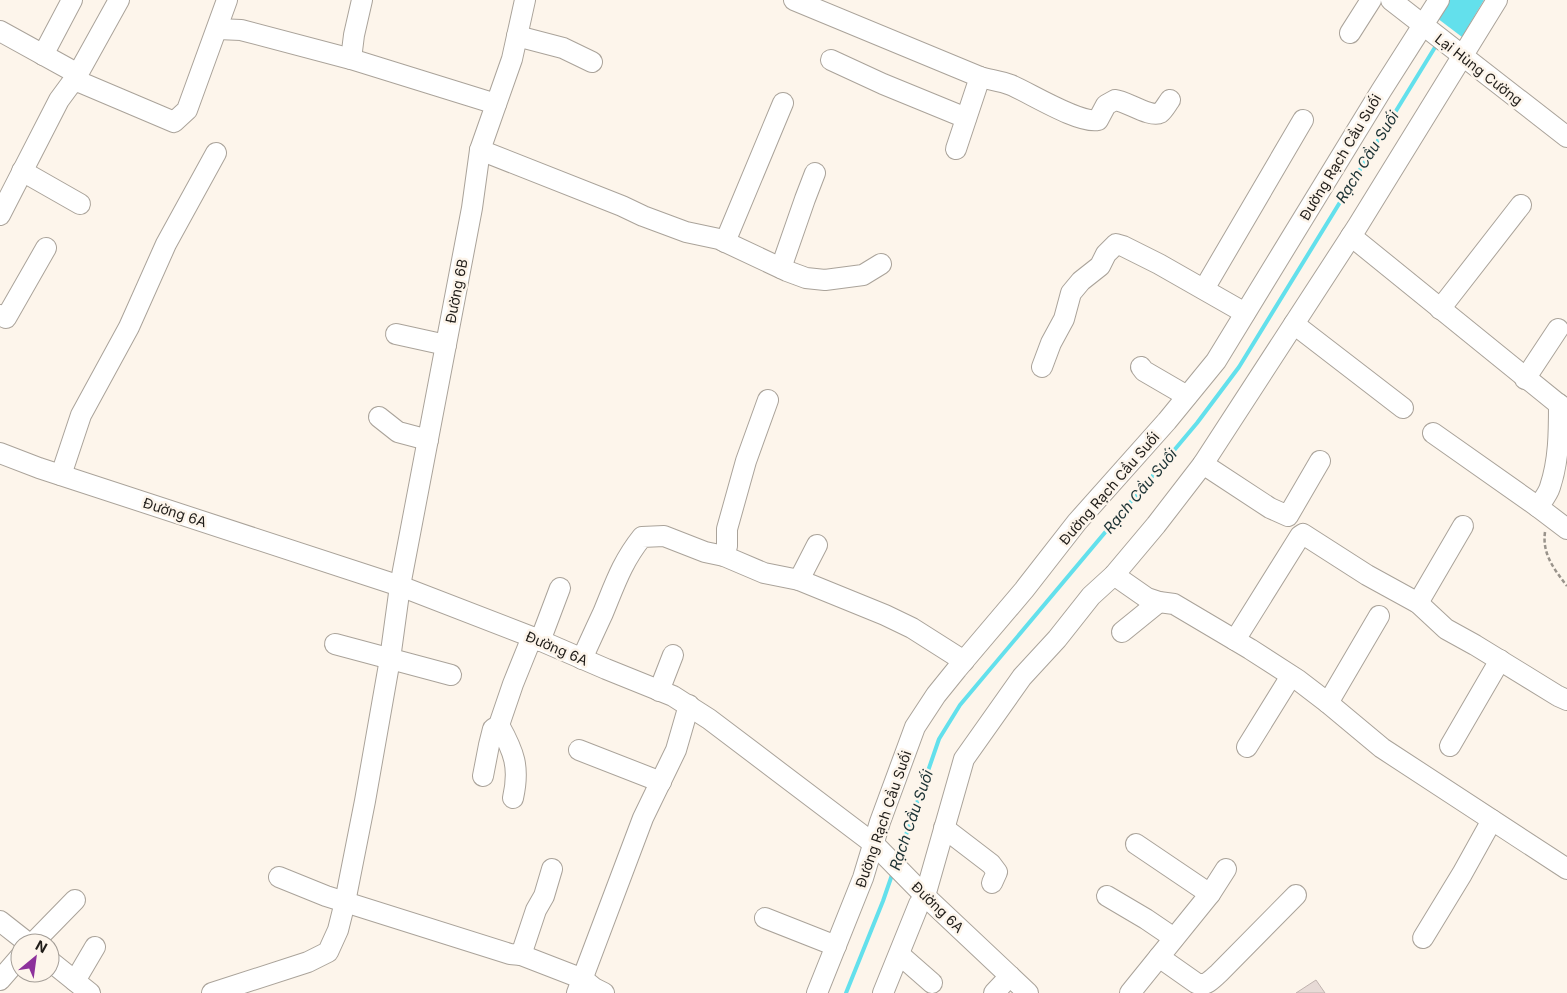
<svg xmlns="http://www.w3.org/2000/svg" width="1567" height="993" font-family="Inter,sans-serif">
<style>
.water{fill:#63e0ec}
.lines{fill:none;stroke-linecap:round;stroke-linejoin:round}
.stream{stroke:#63e0ec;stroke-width:4}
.building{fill:#e7dad6;stroke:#c0b3af}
.minor-casing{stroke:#aaa39a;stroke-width:22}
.path{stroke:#99938b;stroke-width:2.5;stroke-dasharray:4 2.5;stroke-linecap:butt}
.minor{stroke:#fff;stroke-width:20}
.labels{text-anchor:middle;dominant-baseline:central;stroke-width:5;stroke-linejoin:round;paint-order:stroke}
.street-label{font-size:14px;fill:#1f1c18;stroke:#fdf5eb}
.water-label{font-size:15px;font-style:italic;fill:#1c3234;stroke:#fdf5eb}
</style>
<rect width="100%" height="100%" fill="#fdf5eb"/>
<path class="water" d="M1447,0h37l-22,37 -25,-19z"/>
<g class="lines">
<g class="stream">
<path d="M898,858l41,-119 21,-34 237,-282 42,-56 198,-323"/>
<path d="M846,993l37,-92 10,-29"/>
</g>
</g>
<path class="building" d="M1316,980l9,13h-29z"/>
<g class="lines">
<defs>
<g id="minor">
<path d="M362,0l-8,35 -3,24 145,45"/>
<path d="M794,0l186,77c10,3 21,4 31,8 19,8 68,39 87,35l8,-15 9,-5c11,1 36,18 45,13 4,-3 7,-9 10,-13"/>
<path d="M1391,0l176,137"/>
<path d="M218,29l23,1 110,29"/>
<path d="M0,31l78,43"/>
<path d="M1350,33l21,-33"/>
<path d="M517,36l46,12 29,14"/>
<path d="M43,55l29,-55"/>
<path d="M831,60l52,24 83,34"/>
<path d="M74,81l45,-81"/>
<path d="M956,149l24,-72"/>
<path d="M480,150l142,56 21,10 43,16 33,7 68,32 19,7 19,2 38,-5 18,-11"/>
<path d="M22,171l58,33"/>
<path d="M0,215l59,-115 14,-19 9,2 92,39 13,-12 40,-110"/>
<path d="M1351,236l216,175"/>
<path d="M725,242l58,-139"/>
<path d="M781,268l24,-69 10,-26"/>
<path d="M1204,289l99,-169"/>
<path d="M1440,309l81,-104"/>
<path d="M0,315l6,3 40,-70"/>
<path d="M1294,324l109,84"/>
<path d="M396,334l50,11"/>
<path d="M1042,367l9,-24 13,-24 7,-26 10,-12 19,-15 6,-12 10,-10 7,2 36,18 86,49"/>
<path d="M1141,367l3,4 43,25"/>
<path d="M1525,379l33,-50"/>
<path d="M379,417l19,15 30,8"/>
<path d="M1433,433l105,74c4,-6 10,-13 12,-20 9,-27 9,-55 9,-83"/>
<path d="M0,453l39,15 361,118 132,51 74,32 67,27 36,23 165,125 51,52 103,97"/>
<path d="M1203,464l67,44 18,8 32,-55"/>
<path d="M61,475l20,-60 48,-88 37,-83 50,-91"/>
<path d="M1538,507l29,22"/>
<path d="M724,556l3,-10v-17l19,-68 22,-61"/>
<path d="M1114,575l33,23 12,4 15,2 76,45 48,31 30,23"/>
<path d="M799,580l86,35 27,13 52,33"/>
<path d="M1418,603l45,-77"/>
<path d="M1379,616l-51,87 54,45 185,121"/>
<path d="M1122,632l37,-30"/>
<path d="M1235,640l65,-104 3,-2 64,41 51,28 28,26 29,16 83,51 9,4"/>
<path d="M540,641l20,-53"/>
<path d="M335,644l116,31"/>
<path d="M582,659c7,-16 14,-31 21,-46 12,-29 19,-51 39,-76l22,-1 41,16 19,4 40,17 35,7 18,-35"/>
<path d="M659,691l14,-36"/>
<path d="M499,725c15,27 21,42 14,73"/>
<path d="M1450,746l50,-86"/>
<path d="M1247,747l44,-71"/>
<path d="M579,750l82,32"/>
<path d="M483,776l6,-31 4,-16 6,-4 14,-41 19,-47"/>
<path d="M944,828l47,36 6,8 -5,11"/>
<path d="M1136,844l74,50"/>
<path d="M279,877l47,19 184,58 11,1 15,-45 8,-14 8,-27"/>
<path d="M1107,896l39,23 28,19"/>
<path d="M765,918l71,28"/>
<path d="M0,921l28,22"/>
<path d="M1423,938l39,-64 30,-54"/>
<path d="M33,943l42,-43"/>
<path d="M521,955l62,24 11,9 10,5"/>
<path d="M900,955l32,28"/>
<path d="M1159,957l37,26c10,4 15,-3 23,-10l77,-78"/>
<path d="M50,961l40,32"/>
<path d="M0,980l20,-23"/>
<path d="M75,981l20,-34"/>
<path d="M212,993l96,-31 20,-10 10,-22 7,-28 20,-101 25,-142 10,-73 72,-378 8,-58 32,-91 13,-59"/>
<path d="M577,993l66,-175 33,-68 13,-45"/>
<path d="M817,993l46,-115 17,-56 35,-95 21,-32 21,-26 67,-79 53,-68 90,-101 49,-60 165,-270 58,-91"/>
<path d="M883,993l36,-89 6,-8 39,-137 58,-82 35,-38 34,-43 23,-21 42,-50 47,-61 154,-237 140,-227"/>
<path d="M994,993l16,-17"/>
<path d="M1130,993l80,-99 16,-25"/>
</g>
</defs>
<use href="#minor" class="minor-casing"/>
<path class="path" d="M1545,532c-3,22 9,37 22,54"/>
<use href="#minor" class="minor"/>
</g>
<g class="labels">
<g class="street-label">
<text transform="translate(1479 69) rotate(38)">Lại Hùng Cường</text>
<text transform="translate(1340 157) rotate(-59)">Đường Rạch Cầu Suối</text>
<text transform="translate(456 291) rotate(-79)">Đường 6B</text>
<text transform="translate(1109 488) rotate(-49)">Đường Rạch Cầu Suối</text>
<text transform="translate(175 512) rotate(18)">Đường 6A</text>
<text transform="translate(557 648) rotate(23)">Đường 6A</text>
<text transform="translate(883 819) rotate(-71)">Đường Rạch Cầu Suối</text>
<text transform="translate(938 907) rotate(44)">Đường 6A</text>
</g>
<g class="water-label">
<text transform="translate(1367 157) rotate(-58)">Rạch Cầu Suối</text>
<text transform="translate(1140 491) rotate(-50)">Rạch Cầu Suối</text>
<text transform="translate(911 820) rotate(-71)">Rạch Cầu Suối</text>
</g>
</g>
<g transform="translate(35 958) rotate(29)"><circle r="24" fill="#fdf5eb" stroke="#a49e97"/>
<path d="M0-4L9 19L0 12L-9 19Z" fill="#8d319b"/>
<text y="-8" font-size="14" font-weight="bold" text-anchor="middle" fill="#1f1c18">N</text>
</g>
</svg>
